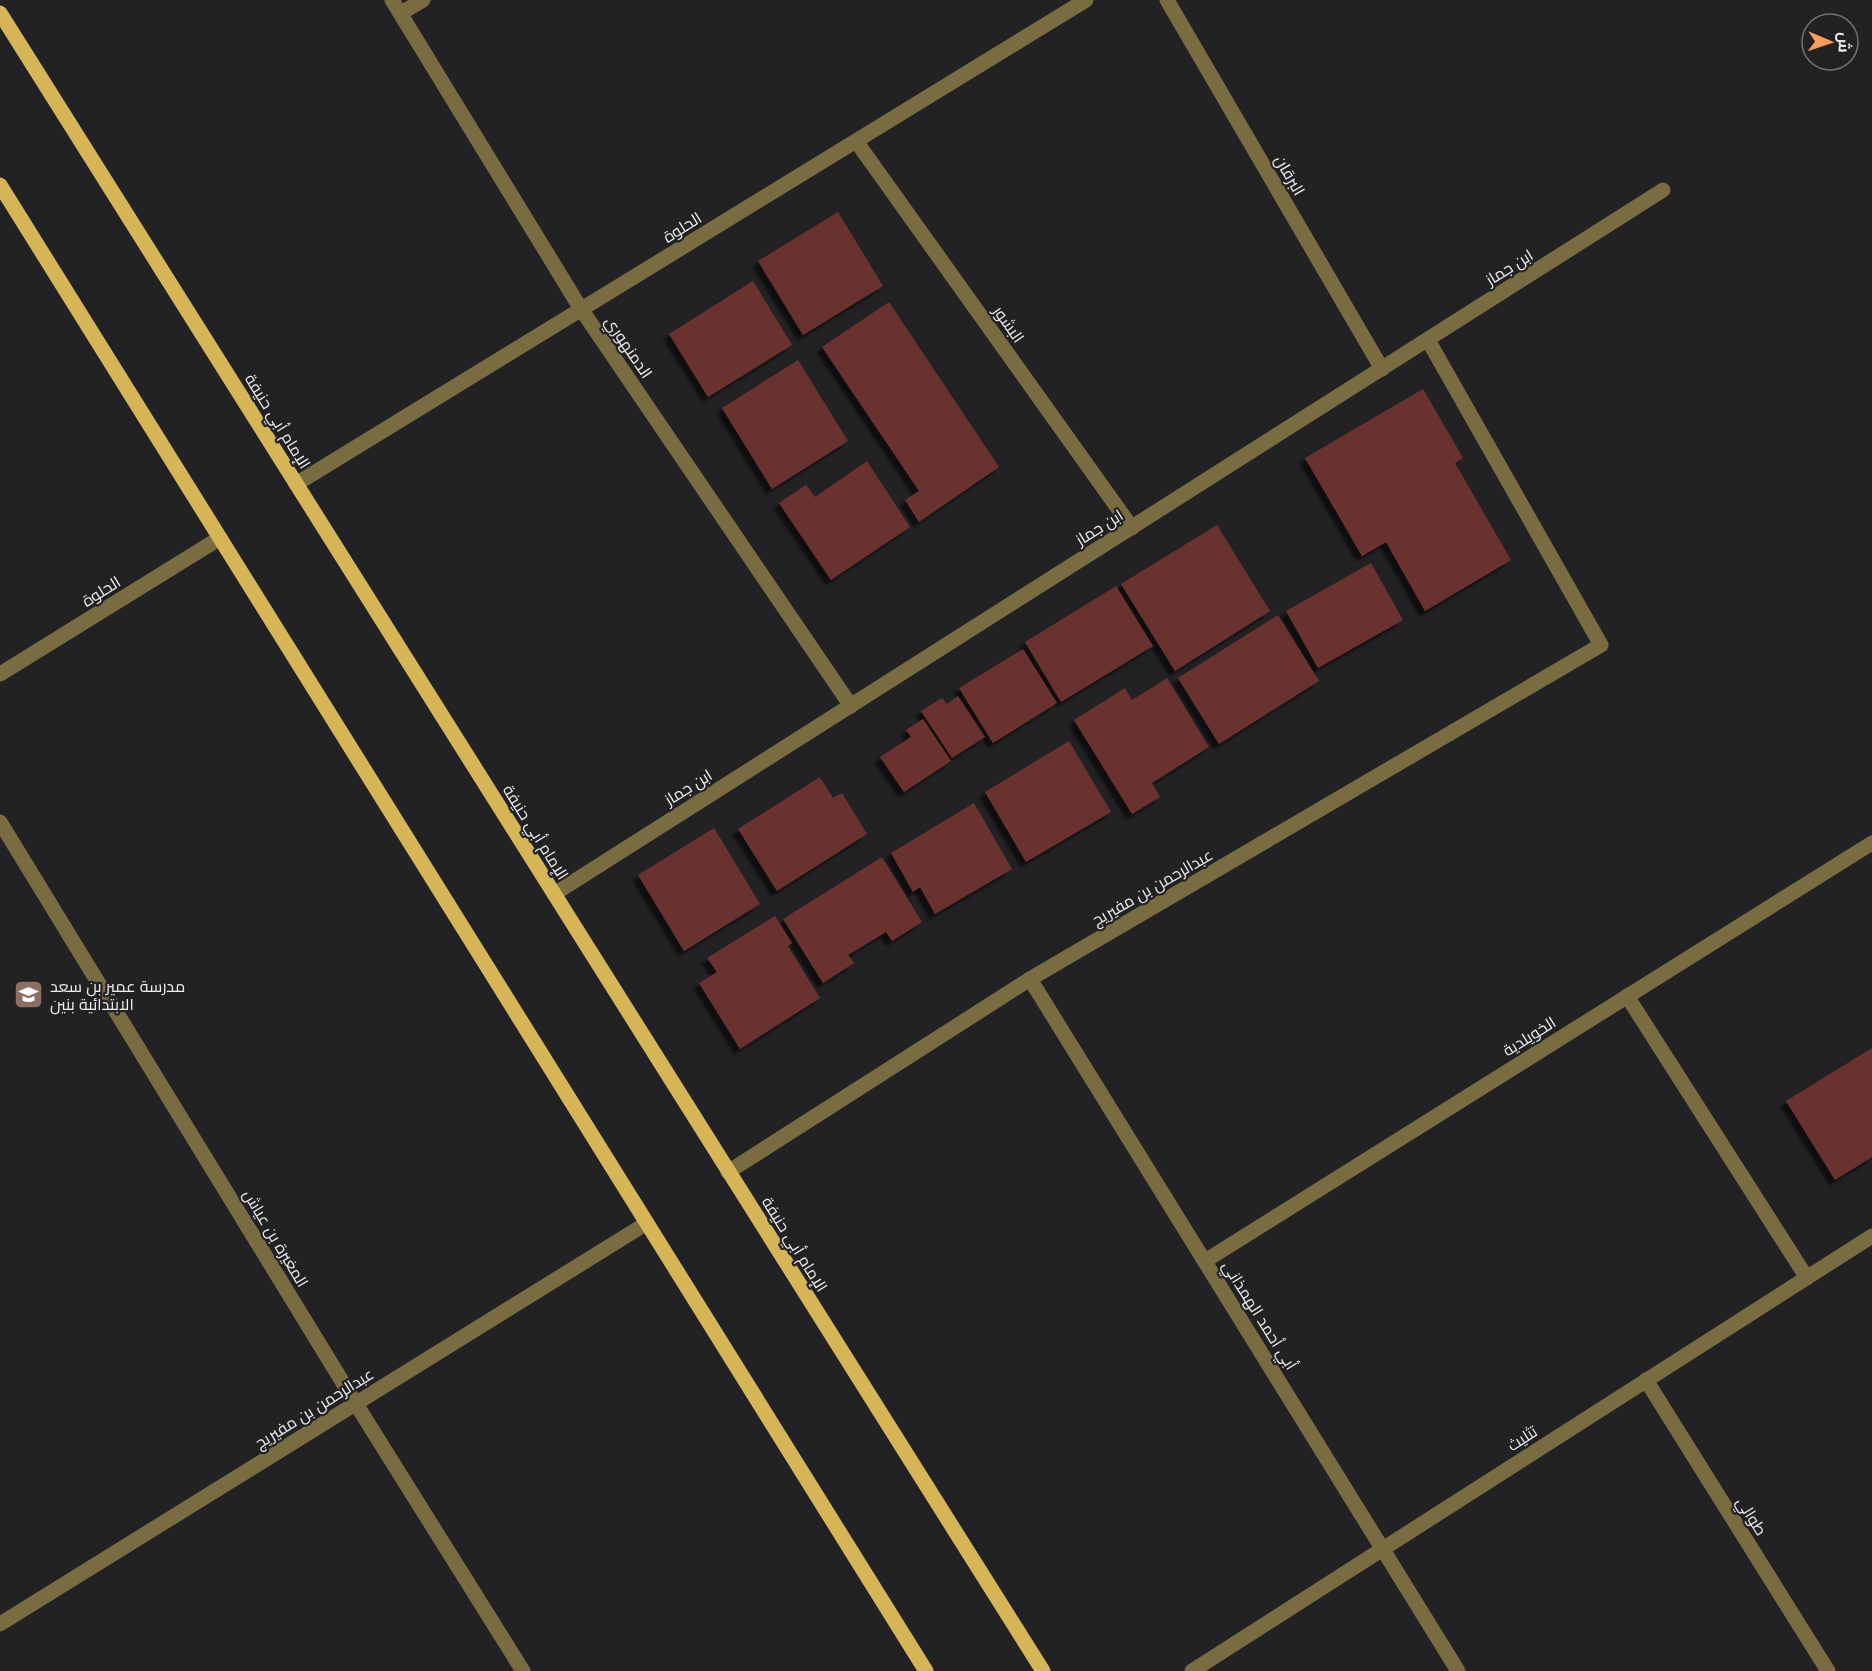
<svg xmlns="http://www.w3.org/2000/svg" width="1872" height="1671" font-family="'Noto Sans',Cairo,sans-serif">
<style>
.building{fill:#6a332f;filter:url(#shadow)}
.lines{fill:none;stroke-linecap:round;stroke-linejoin:round}
.minor{stroke:#7a6c41;stroke-width:15}
.primary{stroke:#d5b556;stroke-width:15}
.labels{text-anchor:middle;dominant-baseline:central;stroke-width:4.5;stroke-linejoin:round;paint-order:stroke}
.street-label{font-size:16px;fill:#efeff1;stroke:#222225}
.poi-label{font-size:16px;fill:#efeff1;stroke:#222225;text-anchor:start}
</style>
<defs>
<filter id="shadow"><feDropShadow dx="-5.5" dy="5.5" stdDeviation="1.5" flood-color="#0009"/></filter>
</defs>
<rect width="100%" height="100%" fill="#222225"/>
<g class="building">
<path d="M838,212l45,74 -80,49 -45,-74z"/>
<path d="M753,281l39,64 -84,52 -39,-63z"/>
<path d="M889,302l110,165 -80,55 -14,-22 14,-9 -97,-144z"/>
<path d="M798,360l50,81 -76,48 -50,-81z"/>
<path d="M1423,389l40,69 -8,5 56,97 -86,51 -39,-69 -24,14 -57,-98z"/>
<path d="M867,461l43,66 -79,53 -52,-77 27,-18 9,12z"/>
<path d="M1217,525l53,86 -95,60 -54,-87z"/>
<path d="M1371,563l32,57 -85,48 -32,-57z"/>
<path d="M1116,586l37,60 -92,56 -36,-60z"/>
<path d="M1278,615l41,66 -100,63 -41,-66z"/>
<path d="M1023,649l34,54 -64,40 -34,-55z"/>
<path d="M1167,678l42,69 -57,36 8,14 -28,17 -58,-94 51,-32 7,12z"/>
<path d="M958,696l27,41 -33,21 -31,-47 21,-13 5,6z"/>
<path d="M923,719l28,42 -47,31 -24,-35 31,-20 -5,-7z"/>
<path d="M1069,741l42,71 -85,50 -41,-70z"/>
<path d="M820,777l13,21 9,-5 25,41 -90,57 -39,-62z"/>
<path d="M974,803l38,66 -77,45 -15,-27 -7,5 -22,-39z"/>
<path d="M714,828l46,76 -76,47 -46,-76z"/>
<path d="M882,857l40,65 -30,19 -6,-9 -38,23 6,8 -31,20 -40,-64z"/>
<path d="M775,916l17,27 -4,3 32,52 -80,51 -41,-66 18,-11 -10,-14z"/>
<path d="M1872,1048v109l-37,23 -49,-79z"/>
</g>
<g class="lines">
<g class="minor">
<path d="M392,0l189,309 270,397"/>
<path d="M1167,0l215,369"/>
<path d="M401,13l22,-13"/>
<path d="M856,141l276,387"/>
<path d="M296,484l790,-484"/>
<path d="M0,674l220,-136"/>
<path d="M0,822l356,582 167,267"/>
<path d="M554,894l1109,-704"/>
<path d="M1030,979l428,692"/>
<path d="M1627,996l180,282"/>
<path d="M728,1172l302,-193 571,-334 -173,-305"/>
<path d="M1205,1261l667,-418"/>
<path d="M1646,1380l182,291"/>
<path d="M0,1624l647,-401"/>
<path d="M1192,1671l680,-435"/>
</g>
<g class="primary">
<path d="M0,13l1043,1658"/>
<path d="M0,185l926,1486"/>
</g>
</g>
<defs>
<symbol id="school-square" viewBox="-11 -11 22 22"><rect x="-9" y="-9" width="18" height="18" rx="4" fill="#8d6e63" stroke="#222225"/><path d="M0-5L7-2L0 1L-7-2ZM-4 1L0 2.5L4 1V4Q0 6-4 4Z" fill="#fff"/></symbol>
</defs>
<g fill-rule="evenodd">
<use href="#school-square" x="12" y="978" width="33" height="33"/>
</g>
<g class="labels">
<g class="street-label">
<text transform="translate(1290 175) rotate(60)">البرقان</text>
<text transform="translate(682 227) rotate(-32)">الحلوة</text>
<text transform="translate(1509 267) rotate(-32)">ابن جماز</text>
<text transform="translate(1009 324) rotate(55)">البشور</text>
<text transform="translate(629 347) rotate(56)">الدمنهوري</text>
<text transform="translate(278 421) rotate(58)">الإمام أبي حنيفة</text>
<text transform="translate(1099 527) rotate(-32)">ابن جماز</text>
<text transform="translate(101 591) rotate(-32)">الحلوة</text>
<text transform="translate(688 787) rotate(-32)">ابن جماز</text>
<text transform="translate(536 832) rotate(58)">الإمام أبي حنيفة</text>
<text transform="translate(1152 887) rotate(-30)">عبدالرحمن بن مفيريج</text>
<text transform="translate(1529 1036) rotate(-32)">الخويلدية</text>
<text transform="translate(276 1238) rotate(59)">المغيرة بن عياش</text>
<text transform="translate(795 1244) rotate(58)">الإمام أبي حنيفة</text>
<text transform="translate(1260 1315) rotate(58)">أبي أحمد الهمذاني</text>
<text transform="translate(314 1408) rotate(-32)">عبدالرحمن بن مفيريج</text>
<text transform="translate(1522 1438) rotate(-33)">تثليث</text>
<text transform="translate(1752 1516) rotate(58)">طوالي</text>
</g>
<g class="poi-label">
<text x="50" y="986">مدرسة عمير بن سعد<tspan x="50" dy="18">الابتدائية بنين</tspan></text>
</g>
</g>
<g transform="translate(1830 42) rotate(92)"><circle r="28" fill="#222225" stroke="#747477" stroke-width="1.5"/>
<path d="M0-4.5L10 22L0 15L-10 22Z" fill="#fd9c56"/>
<text y="-9" font-size="16" font-weight="bold" text-anchor="middle" fill="#efeff1">ش</text>
</g>
</svg>
